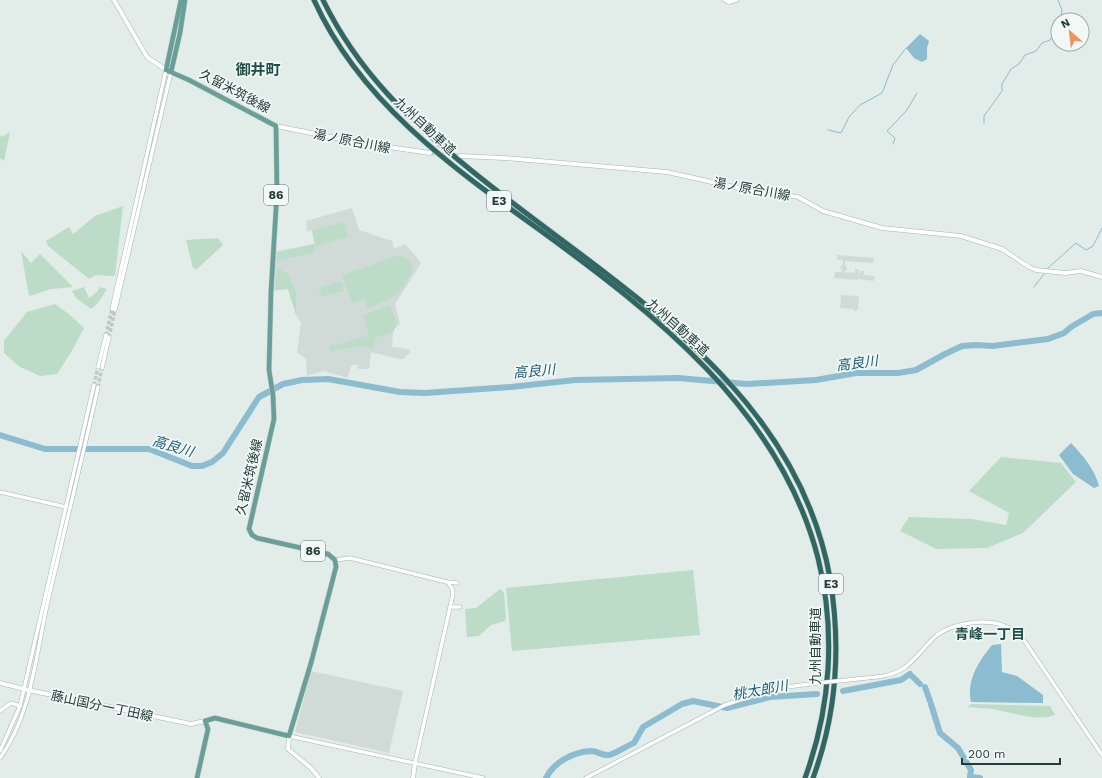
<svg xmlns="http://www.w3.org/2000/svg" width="1102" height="778" font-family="'Work Sans','Noto Sans JP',sans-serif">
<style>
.built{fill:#d0dbd8}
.green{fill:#bcdcc8}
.water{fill:#8cbccf}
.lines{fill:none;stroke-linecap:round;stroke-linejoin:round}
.stream{stroke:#8cbccf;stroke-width:1}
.river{stroke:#8cbccf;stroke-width:6}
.tertiary-tunnel{stroke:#bcc9c6;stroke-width:3.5;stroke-dasharray:3.5 2;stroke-linecap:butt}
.secondary-tunnel{stroke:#bcc9c6;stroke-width:4;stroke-dasharray:4 2;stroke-linecap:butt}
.tertiary-casing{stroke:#a5b4b0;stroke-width:4.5}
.secondary-casing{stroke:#a1b7b2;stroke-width:5}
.primary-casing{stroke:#c1c8c7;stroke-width:5.5}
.motorway-casing{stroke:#c1c8c7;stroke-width:6}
.tertiary{stroke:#fff;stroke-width:3.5}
.secondary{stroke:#fff;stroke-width:4}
.primary{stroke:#689f98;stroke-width:4.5}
.motorway{stroke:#306763;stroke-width:5}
.tertiary-bridge-casing{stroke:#a5b4b0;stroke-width:4.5;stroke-linecap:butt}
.tertiary-bridge{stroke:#fff;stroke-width:3.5}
.labels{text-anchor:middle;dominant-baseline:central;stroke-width:3.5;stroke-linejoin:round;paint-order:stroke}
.shield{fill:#f2f8f6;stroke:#617471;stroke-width:1}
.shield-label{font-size:12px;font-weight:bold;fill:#233c38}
.street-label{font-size:13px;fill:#233c38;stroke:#f2f8f6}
.water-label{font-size:14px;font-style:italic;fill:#1f5c76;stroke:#f2f8f6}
.neighbourhood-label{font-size:14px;font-weight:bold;fill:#1f4d48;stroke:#f2f8f6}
.quarter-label{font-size:15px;font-weight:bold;fill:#1f4d48;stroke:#f2f8f6}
</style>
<rect width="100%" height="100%" fill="#e2ece9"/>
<g class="built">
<path d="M352,208l7,22 33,11 2,8 11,-5 16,19 -26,41 5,20 -3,1 -4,7 -1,15 17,2 1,4 -7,6h-4l-28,-7 -2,17h-11v-4h-7l-3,13 -25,-7 -16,5 -1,-17 -9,-7 4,-29 -5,-8 -8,-26 -17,2 2,-39 41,-8 -2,-14 -5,1 -1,-10z"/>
<path d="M837,255l37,3 -1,5 -28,-2v5l2,1v3l-3,2 11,1v-4l4,1 -1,5 2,-4h4v4l11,1 -1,5 -15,-2 -1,-3v4l-24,-2 1,-6h7l-2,-6h2l1,-6h-6z"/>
<path d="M841,295l18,1 -1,14 -4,1v-2l-14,-1z"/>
<path d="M311,671l92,20 -14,62 -94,-21z"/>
</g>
<g class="green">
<path d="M10,132l-6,29 -4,-3v-24l1,3z"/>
<path d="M123,206l-8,69 -2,1 -17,-1 -7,4 -41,-33 -2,-5 23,-14 4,7 22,-18z"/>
<path d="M344,222l4,15 -32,9 -4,-15z"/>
<path d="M218,238l5,7 -26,24 -4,-1 -7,-28z"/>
<path d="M314,244l1,8 -38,9 1,-8z"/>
<path d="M21,251l10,12 9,-9 33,33 -22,2 -22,7z"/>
<path d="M400,255l10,5 3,9c-11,27 -21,29 -46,40l-2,-10 -13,4 -10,-28z"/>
<path d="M277,268l11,6 8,18v23l-8,-26 -13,1z"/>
<path d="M341,281l3,10 -22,6 -3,-9z"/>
<path d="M84,287l5,11 8,-6 3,-5 7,2 -10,15 -6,5 -15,-11 -4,-7z"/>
<path d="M55,304l15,11 14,13 -11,21 -16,25 -17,2 -20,-9 -16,-14v-12l23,-29z"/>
<path d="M390,305l7,20 -4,7 -18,6 -2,10 -9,-2 -33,5 -2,-2 3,-6 4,2 33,-10 -6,-20z"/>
<path d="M1001,457l60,6 15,19 -53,51 -36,15 -51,1 -36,-18 9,-14 63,2 34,6 3,-12 -40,-22z"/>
<path d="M693,570l7,65 -188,16 -6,-63z"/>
<path d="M500,589l4,4 2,25 -1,3 -14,4 -12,11 -12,1 -2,-28 11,-1z"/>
<path d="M971,704l79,2 5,9c-19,7 -43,-3 -63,-6 -8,-1 -17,-1 -25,-2z"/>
</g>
<g class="water">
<path d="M920,34l9,7 -2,7v11l-5,3 -8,-4 -8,-10z"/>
<path d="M1071,443c12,13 23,25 28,43l-5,2 -21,-14 -14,-19z"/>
<path d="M1001,644l1,28 15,4 26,19v8l-72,-1c-5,-22 8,-41 21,-57z"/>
</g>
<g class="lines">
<g class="stream">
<path d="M1058,0l4,10 -1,10"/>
<path d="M984,123v-7l18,-25v-7l9,-15 8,-5 6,-9 11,-4 6,-8 8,-3 8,-11"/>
<path d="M828,130l13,3 8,-16 11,-12 22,-12 11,-28 13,-17"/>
<path d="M893,144l2,-6 -8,-7 20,-21 10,-17"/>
<path d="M1047,269l29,-26 10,7 7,-4 9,-18"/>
<path d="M1034,287l10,-13"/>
</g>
<g class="river">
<path d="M0,435l45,14h104l43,17h10l10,-4 11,-9 36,-56 24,-13 19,-4 26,-1 72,13 25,1 86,-6 64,-7 103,-2 69,6 69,-4 40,-7h42l18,-3 29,-16 17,-8 14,-1 17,1 55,-7 16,-6 7,-6 22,-13 9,-1"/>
<path d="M913,677l7,7"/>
<path d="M925,687l5,14"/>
<path d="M843,691l58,-11 9,-6"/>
<path d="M931,704l9,29 18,15 13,22 -1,7 10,1"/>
<path d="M546,778c8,-16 27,-26 45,-27 7,0 11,5 18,4 6,-1 17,-9 25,-12l9,-16 39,-23 11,-3 34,7 43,-11 47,-3"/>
</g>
<g class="tertiary-tunnel">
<path d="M106,335l6,-26"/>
<path d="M109,337l6,-27"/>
<path d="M94,385l4,-18"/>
<path d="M98,387l4,-19"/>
</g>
<path class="secondary-tunnel" d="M430,153l30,3"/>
<defs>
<g id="tertiary">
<path d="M112,309l54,-239"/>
<path d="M115,310l56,-238"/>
<path d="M98,367l8,-32"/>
<path d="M102,368l7,-31"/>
<path d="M0,492l66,15"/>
<path d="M335,560l15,-2 97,24 10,1"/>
<path d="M450,607h10"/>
<path d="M848,680c18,-3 40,-1 56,-12 13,-9 21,-23 33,-33 15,-11 44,-16 62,-11 11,3 20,10 27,19l76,112"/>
<path d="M0,711l11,-8 9,3"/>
<path d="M289,736l194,42"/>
<path d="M0,751l20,-45 74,-321"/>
<path d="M0,758c31,-42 36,-103 47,-153 17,-73 35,-145 51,-218"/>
<path d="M415,763l38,-169 -1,-6 -5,-6"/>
<path d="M586,778l139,-73 47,-16 45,-6"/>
</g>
<g id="secondary">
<path d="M114,0l33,57 19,13"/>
<path d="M725,0l4,2 7,-2"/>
<path d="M276,126l85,17 69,10"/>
<path d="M460,156l44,2 163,14 90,20 41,5 25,14 59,17 79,8 41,13 27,18 7,3 29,3 16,-2 21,6"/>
<path d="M0,683l28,7 163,34 14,-3"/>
<path d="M289,736l-1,13 23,19 8,10"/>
<path d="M413,778l2,-15"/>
</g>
<g id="primary">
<path d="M181,0l-15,70 23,10 87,46 1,67 -6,98 -2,79 4,25 1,24 -25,110 3,6 5,3 71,16 7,6 1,7 -25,96 -22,73 -74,-18 -10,3 3,8 -11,49"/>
<path d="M171,72l9,-39 5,-33"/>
</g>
<g id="motorway">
<path d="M314,0c45,100 136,166 223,228 117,85 243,182 281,330 18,73 13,149 -13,220"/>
<path d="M323,0c35,72 87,121 149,171 140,114 323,211 358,407 11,67 7,135 -17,200"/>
</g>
</defs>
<use href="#tertiary" class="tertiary-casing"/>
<use href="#secondary" class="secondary-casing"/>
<use href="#primary" class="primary-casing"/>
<use href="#motorway" class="motorway-casing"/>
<use href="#tertiary" class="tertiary"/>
<use href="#secondary" class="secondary"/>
<use href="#primary" class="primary"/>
<use href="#motorway" class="motorway"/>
<defs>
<path id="tertiary-bridge" d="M817,683l31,-3"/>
</defs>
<use href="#tertiary-bridge" class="tertiary-bridge-casing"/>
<use href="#tertiary-bridge" class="tertiary-bridge"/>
</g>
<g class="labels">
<g class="shield">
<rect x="264" y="185" width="24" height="20" rx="3"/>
<rect x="487" y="191" width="24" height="20" rx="3"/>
<rect x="301" y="541" width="24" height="20" rx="3"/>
<rect x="819" y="574" width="24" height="20" rx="3"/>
</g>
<g class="shield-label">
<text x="276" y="195">86</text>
<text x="499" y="201">E3</text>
<text x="313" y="551">86</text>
<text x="831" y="584">E3</text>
</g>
<g class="street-label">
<text transform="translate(235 91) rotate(28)">久留米筑後線</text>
<text transform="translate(425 126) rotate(43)">九州自動車道</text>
<text transform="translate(352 141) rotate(11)">湯ノ原合川線</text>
<text transform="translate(752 189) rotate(10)">湯ノ原合川線</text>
<text transform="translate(678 327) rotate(42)">九州自動車道</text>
<text transform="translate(249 477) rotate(-77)">久留米筑後線</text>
<text transform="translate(815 646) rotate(-90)">九州自動車道</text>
<text transform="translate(102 706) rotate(12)">藤山国分一丁田線</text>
</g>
<g class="water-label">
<text transform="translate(857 363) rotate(-7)">高良川</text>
<text transform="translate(534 371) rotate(-5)">高良川</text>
<text transform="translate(173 446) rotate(17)">高良川</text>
<text transform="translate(760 690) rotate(-10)">桃太郎川</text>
</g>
<g class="neighbourhood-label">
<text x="990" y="634">青峰一丁目</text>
</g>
<g class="quarter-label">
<text x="258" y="70">御井町</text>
</g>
</g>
<g transform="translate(1070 32) rotate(332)"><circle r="19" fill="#f2f8f6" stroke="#9fadaa"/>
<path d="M0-3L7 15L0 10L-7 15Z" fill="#ed945f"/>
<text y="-6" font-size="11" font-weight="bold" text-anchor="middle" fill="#233c38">N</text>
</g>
<path d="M962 758v6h98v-6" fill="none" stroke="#233c38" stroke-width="2"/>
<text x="968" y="758" font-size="12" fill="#233c38" stroke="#f2f8f6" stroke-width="3" paint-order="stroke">200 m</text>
</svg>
